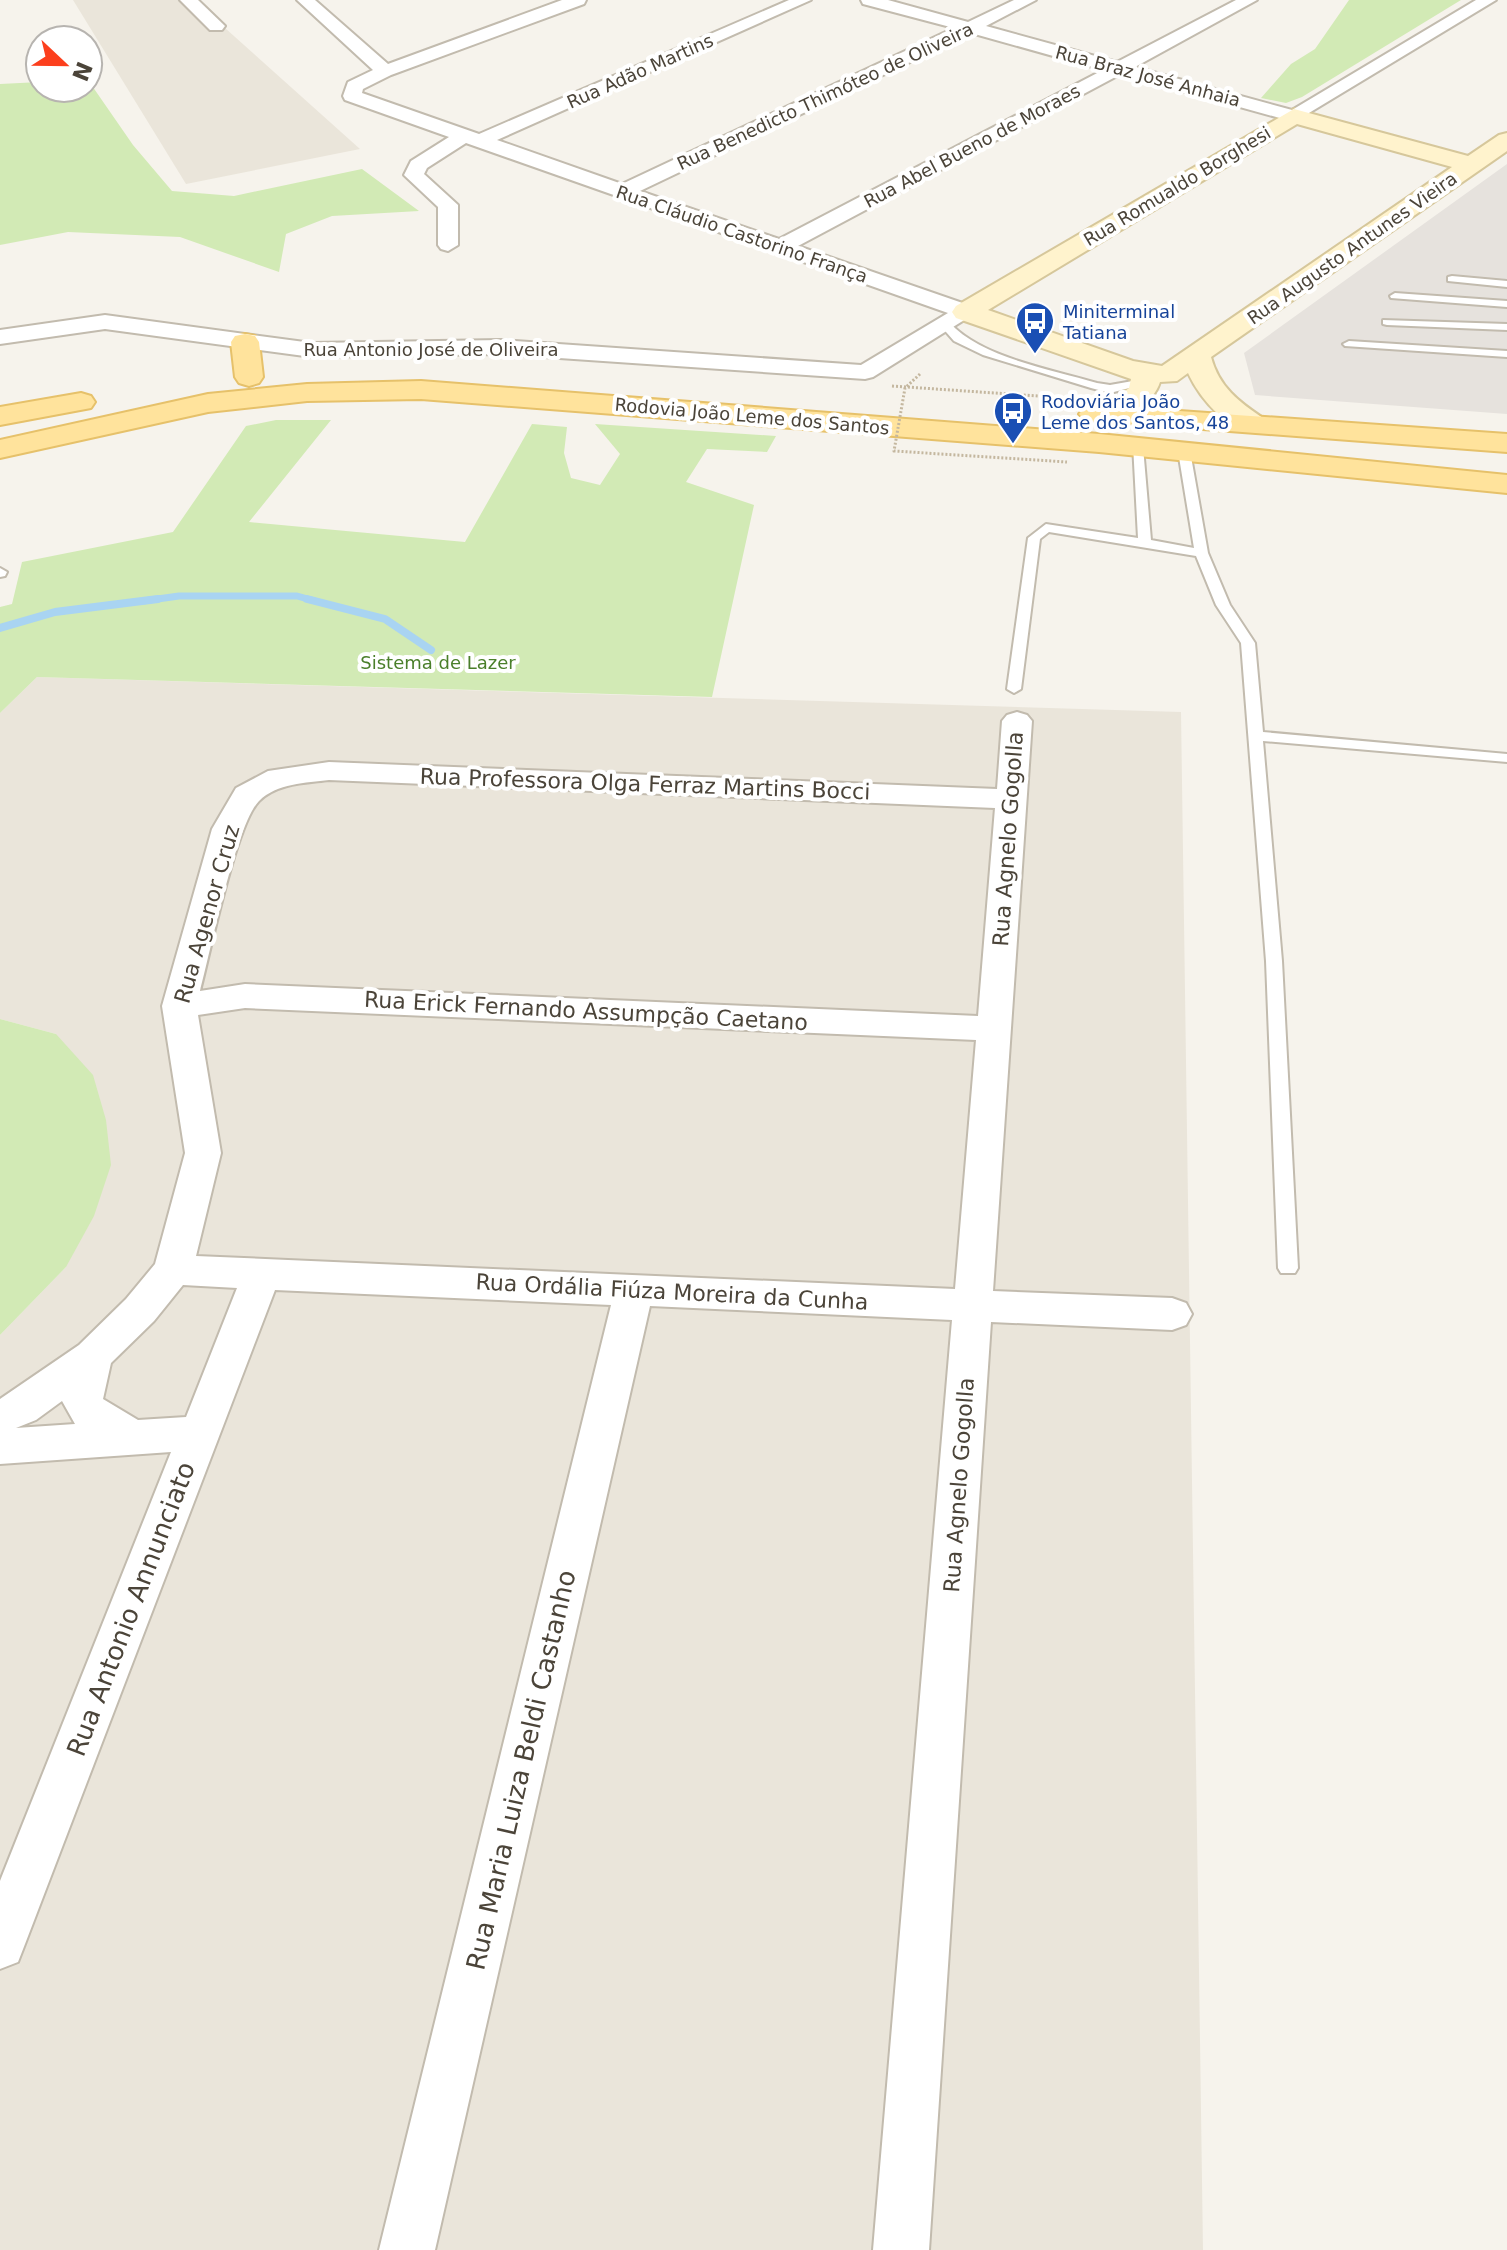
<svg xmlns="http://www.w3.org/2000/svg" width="1507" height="2250" font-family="'DejaVu Sans',sans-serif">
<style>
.residential{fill:#eae5da}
.industrial{fill:#e6e2dd}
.green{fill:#d2eab5}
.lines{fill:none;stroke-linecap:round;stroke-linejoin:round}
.stream-far1{stroke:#a9d4f2;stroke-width:7}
.stream{stroke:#a9d4f2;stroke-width:8}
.lane-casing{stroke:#c2bbae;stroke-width:4}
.street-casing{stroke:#c2bbae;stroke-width:4}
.secondary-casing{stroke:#d6c79b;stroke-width:4}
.primary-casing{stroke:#e6c16a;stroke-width:4}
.path{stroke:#c4b79f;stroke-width:3;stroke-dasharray:2 2;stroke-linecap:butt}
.lane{fill:#fff;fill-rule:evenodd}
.street{fill:#fff;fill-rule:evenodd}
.secondary{fill:#fff3cd;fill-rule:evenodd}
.primary{fill:#ffe39c;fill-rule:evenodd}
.path-bridge{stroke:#c4b79f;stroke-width:3;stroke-dasharray:2 2;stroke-linecap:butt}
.labels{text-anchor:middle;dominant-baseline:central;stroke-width:8;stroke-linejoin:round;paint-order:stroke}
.far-street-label{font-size:18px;fill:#4b4439;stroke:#fff}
.far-transit-label{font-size:18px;fill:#164399;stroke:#fff;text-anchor:start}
.far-park-label{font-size:18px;fill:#4a7f2a;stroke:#fff}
.street-label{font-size:22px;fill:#4b4439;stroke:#fff}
.near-street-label{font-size:26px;fill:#4b4439;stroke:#fff}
</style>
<rect width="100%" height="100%" fill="#f6f3ec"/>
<g class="residential">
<path d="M73,0h116l36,28 135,121 -174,35z"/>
<path d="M37,677l1144,35 22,1538h-1203v-915l66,-68 -10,-233 -56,-15v-306z"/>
</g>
<path class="industrial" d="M1507,164v250l-252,-19 -11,-42z"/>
<g class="green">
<path d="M1349,0h112l-159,97 -16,6 -25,-5 30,-34 24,-15z"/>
<path d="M88,80l45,65 39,46 62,5 128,-27 57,42 -87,5 -46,18 -7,38 -99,-35 -112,-5 -68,13v-161l40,-2v6h48z"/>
<path d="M276,420h55l-82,102 216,20 67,-118 35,3 -3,26 7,25 29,7 20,-31 -25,-30 181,12 -9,16 -60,-3 -21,33 68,23 -42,192 -675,-20 -37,36v-106l12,-3 10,-42 151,-30 73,-106z"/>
<path d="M0,1019l56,15 37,41 13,45 5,45 -17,51 -28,51 -66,68z"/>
</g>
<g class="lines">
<path class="stream-far1" d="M143,601l36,-5h118l18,5"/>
<g class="stream">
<path d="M307,599l78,20 46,31"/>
<path d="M0,628l55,-16 103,-13"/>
</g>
<defs>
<g id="lane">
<path d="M1452,276l55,5v6l-59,-6v-4z"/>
<path d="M1395,293l112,8v6l-116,-9 -1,-2z"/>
<path d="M1383,320l124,4v6l-120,-5 -4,-1z"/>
<path d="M941,322h8c32,36 102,47 148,61l13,2 40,-7 6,3 -46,12 -19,-5 -108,-33 -29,-14 -15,-17z"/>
<path d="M1349,341l158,10v6l-162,-11 -2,-2z"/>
<path d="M1133,444l10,3 8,93 43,8 -16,-97 6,-4 6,4 18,102 22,52 25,38 8,89 244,22v8l-244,-21 19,220 16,307 -3,5h-14l-3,-5 -12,-307 -25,-318 -25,-38 -20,-49 -147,-24 -9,7 -19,150 -7,4 -7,-4 21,-151 18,-14 92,14z"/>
<path d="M0,568l7,4 -2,4 -5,1z"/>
</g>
<g id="street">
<path d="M180,0h18l27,26 -3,4h-12z"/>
<path d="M297,0h18l73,64 174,-64h24l-2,4 -193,71 -28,14 -1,4 117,41 310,-134h22l-314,140 125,44 332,-156 -91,-24 -2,-4h27l80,22 46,-22h22l-50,26 131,36 119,-62h21l-122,67 157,43 184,-110h20l-202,122 -173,-48 -323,172 176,61 3,5 -104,65 -8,2 -364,-25 -189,3 -207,-28 -105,15v-14l105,-15 207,28 189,-3 360,25 87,-52 -482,-170 -39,25 -3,6 34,31v40l-10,6 -7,-2 -3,-4v-38l-34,-32 7,-14 38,-24 -104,-37 -2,-4 5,-14 25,-12zM971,33l132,37 -324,169 -139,-48z"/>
<path d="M1017,712l10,3 5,6 -39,570 179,7 14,5 6,11 -6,11 -14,5 -181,-8 -62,928h-56l79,-930 -302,-14 -215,944h-56l232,-945 -336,-15 -250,654 -7,18 -18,7v-88l171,-429 -171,12v-65l79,-54 47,-46 29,-35 30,-111 -23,-147 50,-177 24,-41 32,-17 61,-9 668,27 5,-68 5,-6zM329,780l666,28 -17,208 -733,-32 -45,7c10,-37 36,-167 59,-190 18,-18 47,-18 70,-21zM245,1008l731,32 -21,249 -759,-33 25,-103 -23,-138zM183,1285l54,3 -51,129 -48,3 -35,-21 8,-36 43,-42zM62,1401l13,23 -59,4 20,-8z"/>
</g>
<path id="secondary" d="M1294,109l174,47 31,-21 8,-2v18l-296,206c8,30 28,45 52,61l5,6 -5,6c-31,8 -63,-31 -75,-57l-11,8 -17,1c-7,22 -37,44 -60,38l-5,-6 34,-26 2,-9 -175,-61 -4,-6 4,-6zM1297,124l155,43 -290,199 -29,-5 -145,-51z"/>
<g id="primary">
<path d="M245,334l10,2 4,6 4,35 -4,6 -10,3 -10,-3 -4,-6 -4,-35 4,-6z"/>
<path d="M421,381l678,53 408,41v18l-408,-41 -678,-53 -114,2 -99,11 -208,46v-18l208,-46 99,-10z"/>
<path d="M81,393l10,3 4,6 -4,6 -91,17v-18z"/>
<path d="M1094,405l413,29v18l-423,-32 -5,-6 5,-6z"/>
</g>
</defs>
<use href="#lane" class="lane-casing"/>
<use href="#street" class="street-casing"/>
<use href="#secondary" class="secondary-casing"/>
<use href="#primary" class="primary-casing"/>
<path class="path" d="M892,386l161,11"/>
<use href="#lane" class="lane"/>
<use href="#street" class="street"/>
<use href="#secondary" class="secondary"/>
<use href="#primary" class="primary"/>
<path class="path-bridge" d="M920,374l-15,14 -11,63 173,11"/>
</g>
<defs>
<symbol id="bus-pin" viewBox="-11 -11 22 30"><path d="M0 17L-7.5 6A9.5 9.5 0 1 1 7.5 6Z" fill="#1a4fb4" stroke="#fff"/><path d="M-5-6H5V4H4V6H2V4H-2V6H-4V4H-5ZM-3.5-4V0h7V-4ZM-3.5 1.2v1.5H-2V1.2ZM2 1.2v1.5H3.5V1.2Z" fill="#fff"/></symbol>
</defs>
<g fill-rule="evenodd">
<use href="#bus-pin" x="1013" y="299" width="44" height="60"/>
<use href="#bus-pin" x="991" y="389" width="44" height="60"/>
</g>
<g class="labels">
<g class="far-street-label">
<text transform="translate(640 71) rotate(-24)">Rua Adão Martins</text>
<text transform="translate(1148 76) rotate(15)">Rua Braz José Anhaia</text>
<text transform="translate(825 96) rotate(-25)">Rua Benedicto Thimóteo de Oliveira</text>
<text transform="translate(972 146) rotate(-28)">Rua Abel Bueno de Moraes</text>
<text transform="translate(1177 186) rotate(-31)">Rua Romualdo Borghesi</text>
<text transform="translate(742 234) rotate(19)">Rua Cláudio Castorino França</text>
<text transform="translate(1352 248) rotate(-35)">Rua Augusto Antunes Vieira</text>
<text x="431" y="349">Rua Antonio José de Oliveira</text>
<text transform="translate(752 416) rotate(5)">Rodovia João Leme dos Santos</text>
</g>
<g class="far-transit-label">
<text x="1063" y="311">Miniterminal<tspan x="1063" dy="21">Tatiana</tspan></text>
<text x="1041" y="401">Rodoviária João<tspan x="1041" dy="21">Leme dos Santos, 48</tspan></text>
</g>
<g class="far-park-label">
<text x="438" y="662">Sistema de Lazer</text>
</g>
<g class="street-label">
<text transform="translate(645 784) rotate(2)">Rua Professora Olga Ferraz Martins Bocci</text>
<text transform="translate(1008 839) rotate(-86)">Rua Agnelo Gogolla</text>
<text transform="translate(207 914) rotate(-74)">Rua Agenor Cruz</text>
<text transform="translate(586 1011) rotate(3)">Rua Erick Fernando Assumpção Caetano</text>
<text transform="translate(672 1292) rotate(3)">Rua Ordália Fiúza Moreira da Cunha</text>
<text transform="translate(959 1485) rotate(-86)">Rua Agnelo Gogolla</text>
</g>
<g class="near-street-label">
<text transform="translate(131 1609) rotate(-69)">Rua Antonio Annunciato</text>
<text transform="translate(521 1770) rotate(-77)">Rua Maria Luiza Beldi Castanho</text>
</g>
</g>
<g transform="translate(64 64) rotate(112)"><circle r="38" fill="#ffffff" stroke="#b7b4b0" stroke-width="2"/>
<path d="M0-6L14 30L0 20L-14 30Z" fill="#fc3f1d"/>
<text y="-12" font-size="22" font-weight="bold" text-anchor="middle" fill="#4b4439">N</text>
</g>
</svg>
